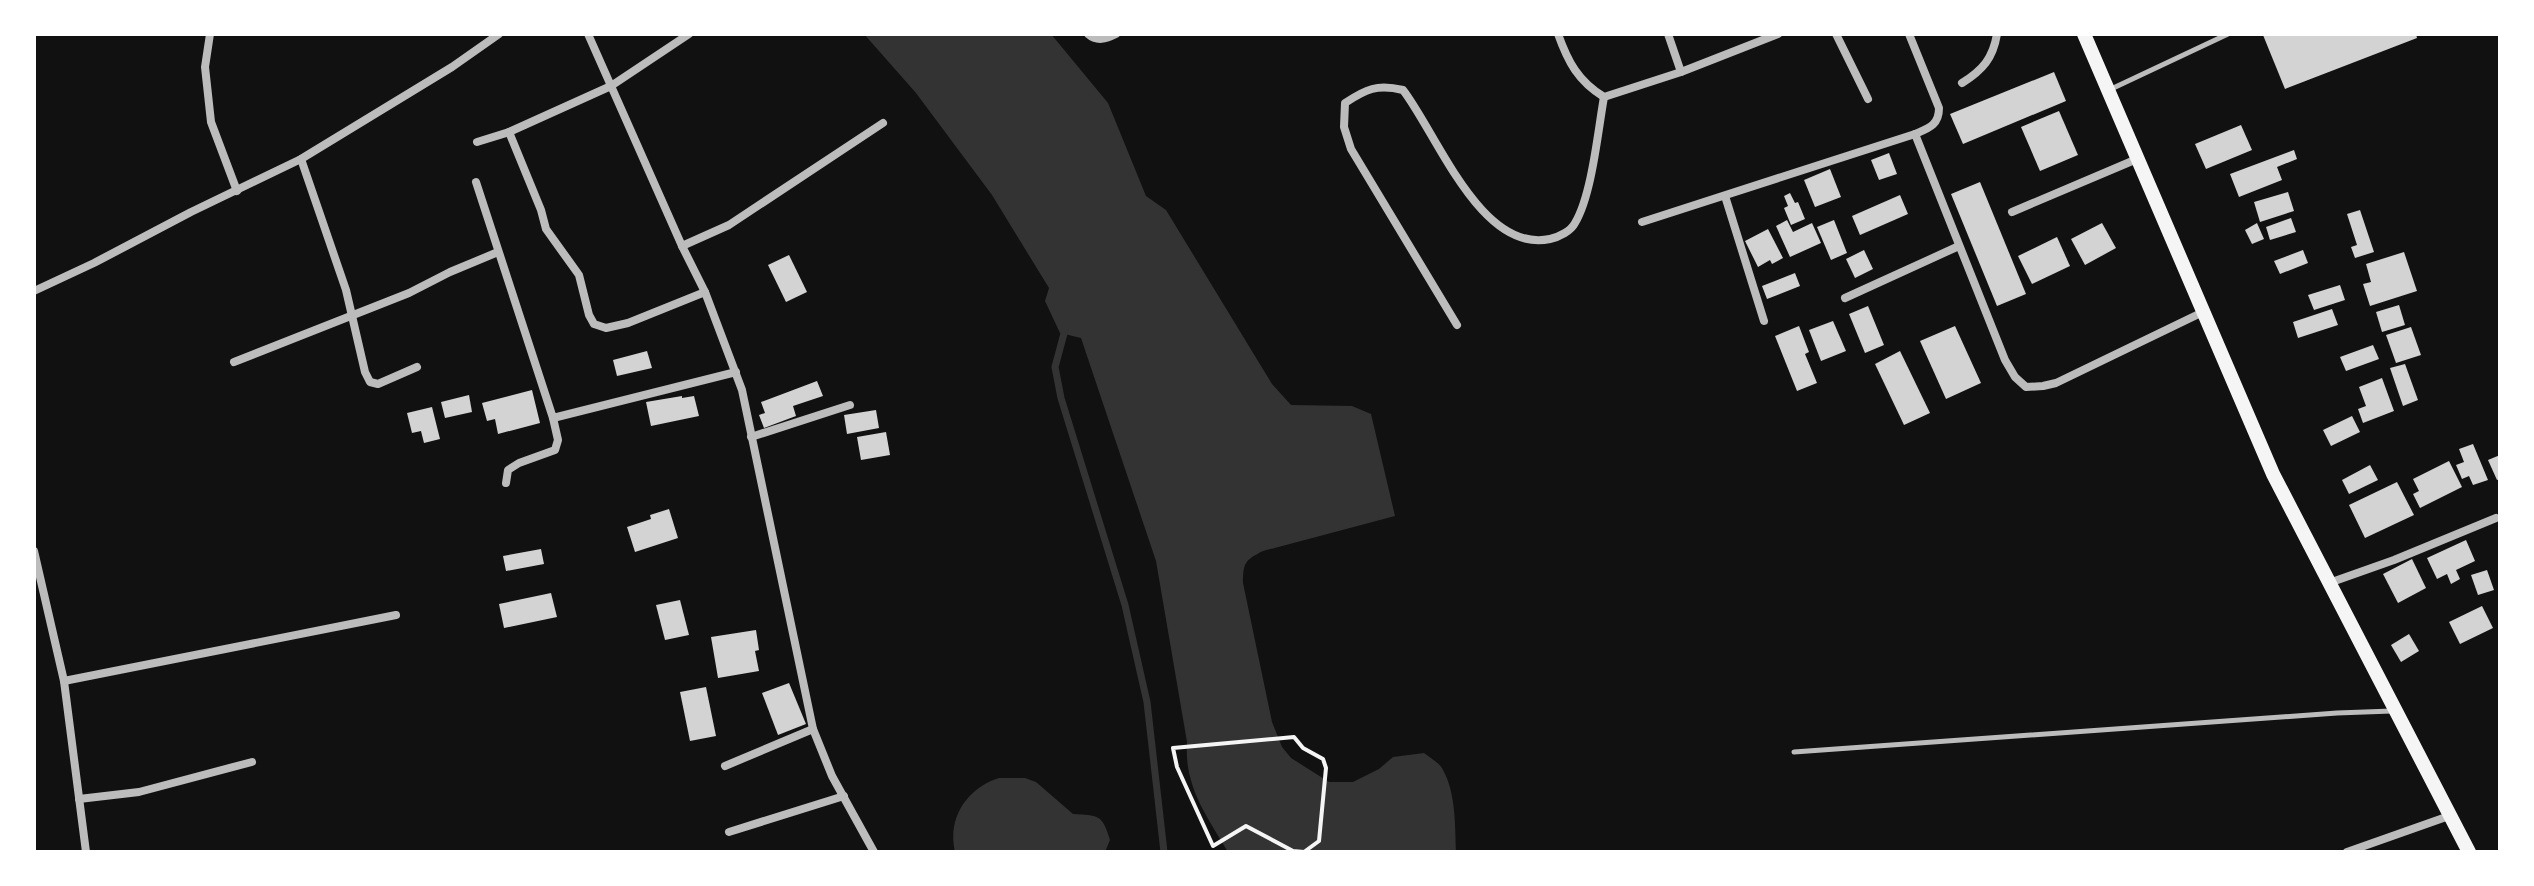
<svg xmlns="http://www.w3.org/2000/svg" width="2534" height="886" font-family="'PT Sans',sans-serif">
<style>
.water{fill:#333}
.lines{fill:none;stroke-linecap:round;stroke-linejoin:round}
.stream{stroke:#333;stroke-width:7}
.building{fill:#d3d3d3}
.path{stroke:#f5f5f5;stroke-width:4}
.service{stroke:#bcbcbc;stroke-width:5}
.minor{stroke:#bcbcbc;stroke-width:8}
.primary{stroke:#f5f5f5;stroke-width:14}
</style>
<rect width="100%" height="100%" fill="#111"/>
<g class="water">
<path d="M864,34h187l57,69 38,93 20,14 106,174 19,21 61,1 19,8 24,102 -132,35c-18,9 -20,12 -20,32l29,139 10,25 9,11 38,24h24l26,-13 14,-12 31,-4c6,5 16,10 19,17 13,23 12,56 13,82h-228c-22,-37 -44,-66 -41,-110l-31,-181 -75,-223 -21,-5 -15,-32 4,-13 -57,-93 -76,-102z"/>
<path d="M999,778h26l11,4 37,32c25,2 29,-1 37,26l-5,12h-150c-8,-34 12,-64 44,-74z"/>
</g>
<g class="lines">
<path class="stream" d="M1066,326l-11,41 6,31 64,207 22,97 17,150"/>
</g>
<g class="building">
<path d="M2266,34h150l1,4 -132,51 -22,-54z"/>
<path d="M2054,72l12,29 -103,43 -13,-30z"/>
<path d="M2059,111l19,44 -38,16 -19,-44z"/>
<path d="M2241,125l11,25 -46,19 -11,-25z"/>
<path d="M2294,150l3,9 -20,8 5,13 -43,17 -9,-23z"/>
<path d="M1889,153l8,21 -18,6 -8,-20z"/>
<path d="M1830,169l11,28 -26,10 -11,-27z"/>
<path d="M1980,182l46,112 -29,12 -46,-112z"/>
<path d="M2288,192l6,19 -34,11 -6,-20z"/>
<path d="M1790,193l5,10 3,-1 7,17 -14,6 -7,-17 4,-2 -4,-10z"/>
<path d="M1900,195l8,19 -48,21 -8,-19z"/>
<path d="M2360,210l14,42 -19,6 -4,-11 6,-2 -10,-31z"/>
<path d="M2291,218l5,14 -26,8 -4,-13z"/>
<path d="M1787,220l6,12 19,-9 9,20 -31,14 -14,-31z"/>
<path d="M1834,220l13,33 -16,7 -14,-33z"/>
<path d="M2102,223l14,25 -31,17 -14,-26z"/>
<path d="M2257,223l7,16 -12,5 -7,-14z"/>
<path d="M1768,229l15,29 -11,6 -2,-4 -12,7 -13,-26z"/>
<path d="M2057,237l13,29 -38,18 -14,-28z"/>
<path d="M1864,250l9,19 -18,9 -9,-19z"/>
<path d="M2303,250l5,13 -28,11 -6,-13z"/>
<path d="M2404,252l13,39 -47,15 -7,-22 8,-2 -5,-18z"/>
<path d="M789,255l18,37 -21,10 -18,-37z"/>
<path d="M1795,273l5,13 -33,13 -5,-13z"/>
<path d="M2340,285l5,15 -31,10 -6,-15z"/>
<path d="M2399,305l6,20 -23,7 -6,-20z"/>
<path d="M1868,306l16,39 -19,8 -16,-39z"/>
<path d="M2332,309l6,16 -40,13 -5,-16z"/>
<path d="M1833,321l13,30 -25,10 -12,-31z"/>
<path d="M1799,326l10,26 -4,2 12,29 -20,8 -22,-55z"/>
<path d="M1955,326l26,57 -35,16 -26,-58z"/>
<path d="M2411,327l10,28 -25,8 -10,-28z"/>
<path d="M2373,345l6,14 -33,12 -6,-14z"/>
<path d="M647,351l5,17 -35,8 -4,-16z"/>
<path d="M1900,351l30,62 -26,12 -29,-61z"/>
<path d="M2405,364l13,36 -15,6 -13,-38z"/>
<path d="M2382,378l12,33 -31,12 -5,-14 8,-3 -7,-19z"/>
<path d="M817,381l6,15 -30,10 3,10 -32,12 -5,-13 6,-2 -4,-11z"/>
<path d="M532,390l8,33 -42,11 -3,-15 -8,2 -5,-18z"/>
<path d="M469,395l3,17 -27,6 -4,-16z"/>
<path d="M682,396v2l12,-2 5,20 -48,10 -5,-24z"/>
<path d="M432,407l8,32 -16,4 -3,-12 -9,2 -5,-20z"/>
<path d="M876,410l3,18 -32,6 -3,-19z"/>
<path d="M2352,416l8,16 -29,14 -8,-16z"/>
<path d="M886,432l4,23 -29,5 -4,-23z"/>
<path d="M2473,444l15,36 -15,5 -4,-9 -7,3 -6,-14 8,-3 -5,-13z"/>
<path d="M2500,455v24l-3,1 -9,-20z"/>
<path d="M2449,461l13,26 -42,21 -7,-14 6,-3 -6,-12z"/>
<path d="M2370,465l8,15 -29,14 -7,-14z"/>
<path d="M2397,482l17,33 -49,23 -16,-33z"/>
<path d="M669,509l9,29 -43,14 -8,-25 24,-8 -1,-4z"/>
<path d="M2466,540l9,21 -19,9 4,9 -9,5 -4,-10 -10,5 -10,-21z"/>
<path d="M541,549l3,15 -38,7 -3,-15z"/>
<path d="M2412,559l14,29 -28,15 -15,-29z"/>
<path d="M2487,570l7,20 -16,5 -7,-20z"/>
<path d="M551,593l6,24 -53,11 -5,-24z"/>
<path d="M680,600l9,35 -24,5 -9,-35z"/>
<path d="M2482,606l11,22 -33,16 -11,-22z"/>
<path d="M756,630l3,20 -4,1 4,20 -41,7 -7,-41z"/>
<path d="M2409,634l10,17 -18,11 -10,-17z"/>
<path d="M789,683l17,41 -28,11 -16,-42z"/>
<path d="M706,687l10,49 -26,5 -10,-49z"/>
</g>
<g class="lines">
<path class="path" d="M1294,737l9,11 20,11 3,9 -7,73 -15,11 -11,-1 -47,-25 -33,20 -36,-79 -4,-19z"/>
<g class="service">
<path d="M2109,90l119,-56"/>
<path d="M1794,752l543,-39 55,-2"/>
</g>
<g class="minor">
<path d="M210,34l-5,33 6,55 26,69"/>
<path d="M588,34l94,212 23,46 37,98 71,339 19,47 42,76"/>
<path d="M1088,34c9,8 18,5 28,0"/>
<path d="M1558,34c10,28 20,47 46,63l77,-25 97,-38"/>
<path d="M1668,34l13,38"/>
<path d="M1836,34l32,65"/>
<path d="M1962,83c21,-13 31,-25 35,-49"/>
<path d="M509,132l32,78 5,19 33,46 10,40 5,9 12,4 22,-5 77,-31"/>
<path d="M1915,134l90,226 10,17 11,10 17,-1 13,-3 147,-71"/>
<path d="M477,142l32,-10 102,-46 78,-52"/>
<path d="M301,159l45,131 19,82 5,10 8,2 39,-17"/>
<path d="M476,182l77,236 183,-46"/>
<path d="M1725,196l39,125"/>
<path d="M2012,212l125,-53"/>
<path d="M1642,222l273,-88c14,-6 24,-9 24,-26l-30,-74"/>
<path d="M682,246l47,-21 154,-102"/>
<path d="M34,291l60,-28 97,-51 110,-53 151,-92 47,-33"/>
<path d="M1845,298l114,-52"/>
<path d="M1457,325l-106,-176 -7,-22 1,-24c21,-14 32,-19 58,-13 34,44 78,164 147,149 9,-2 21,-8 25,-16 17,-28 23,-93 29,-126"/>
<path d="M234,362l175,-69 41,-21 48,-20"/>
<path d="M751,437l99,-32"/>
<path d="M506,483l2,-13 11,-7 36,-13 3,-10 -5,-22"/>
<path d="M34,551l30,130 22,171"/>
<path d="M2329,583l65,-23 102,-42"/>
<path d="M64,681l332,-66"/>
<path d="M725,766l88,-37"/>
<path d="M79,799l60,-7 113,-30"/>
<path d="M729,832l115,-36"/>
<path d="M2347,852l102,-36"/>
</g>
<path class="primary" d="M2084,34l189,440 196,378"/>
</g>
<rect width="2534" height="886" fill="none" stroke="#ffffff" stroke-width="72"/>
</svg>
